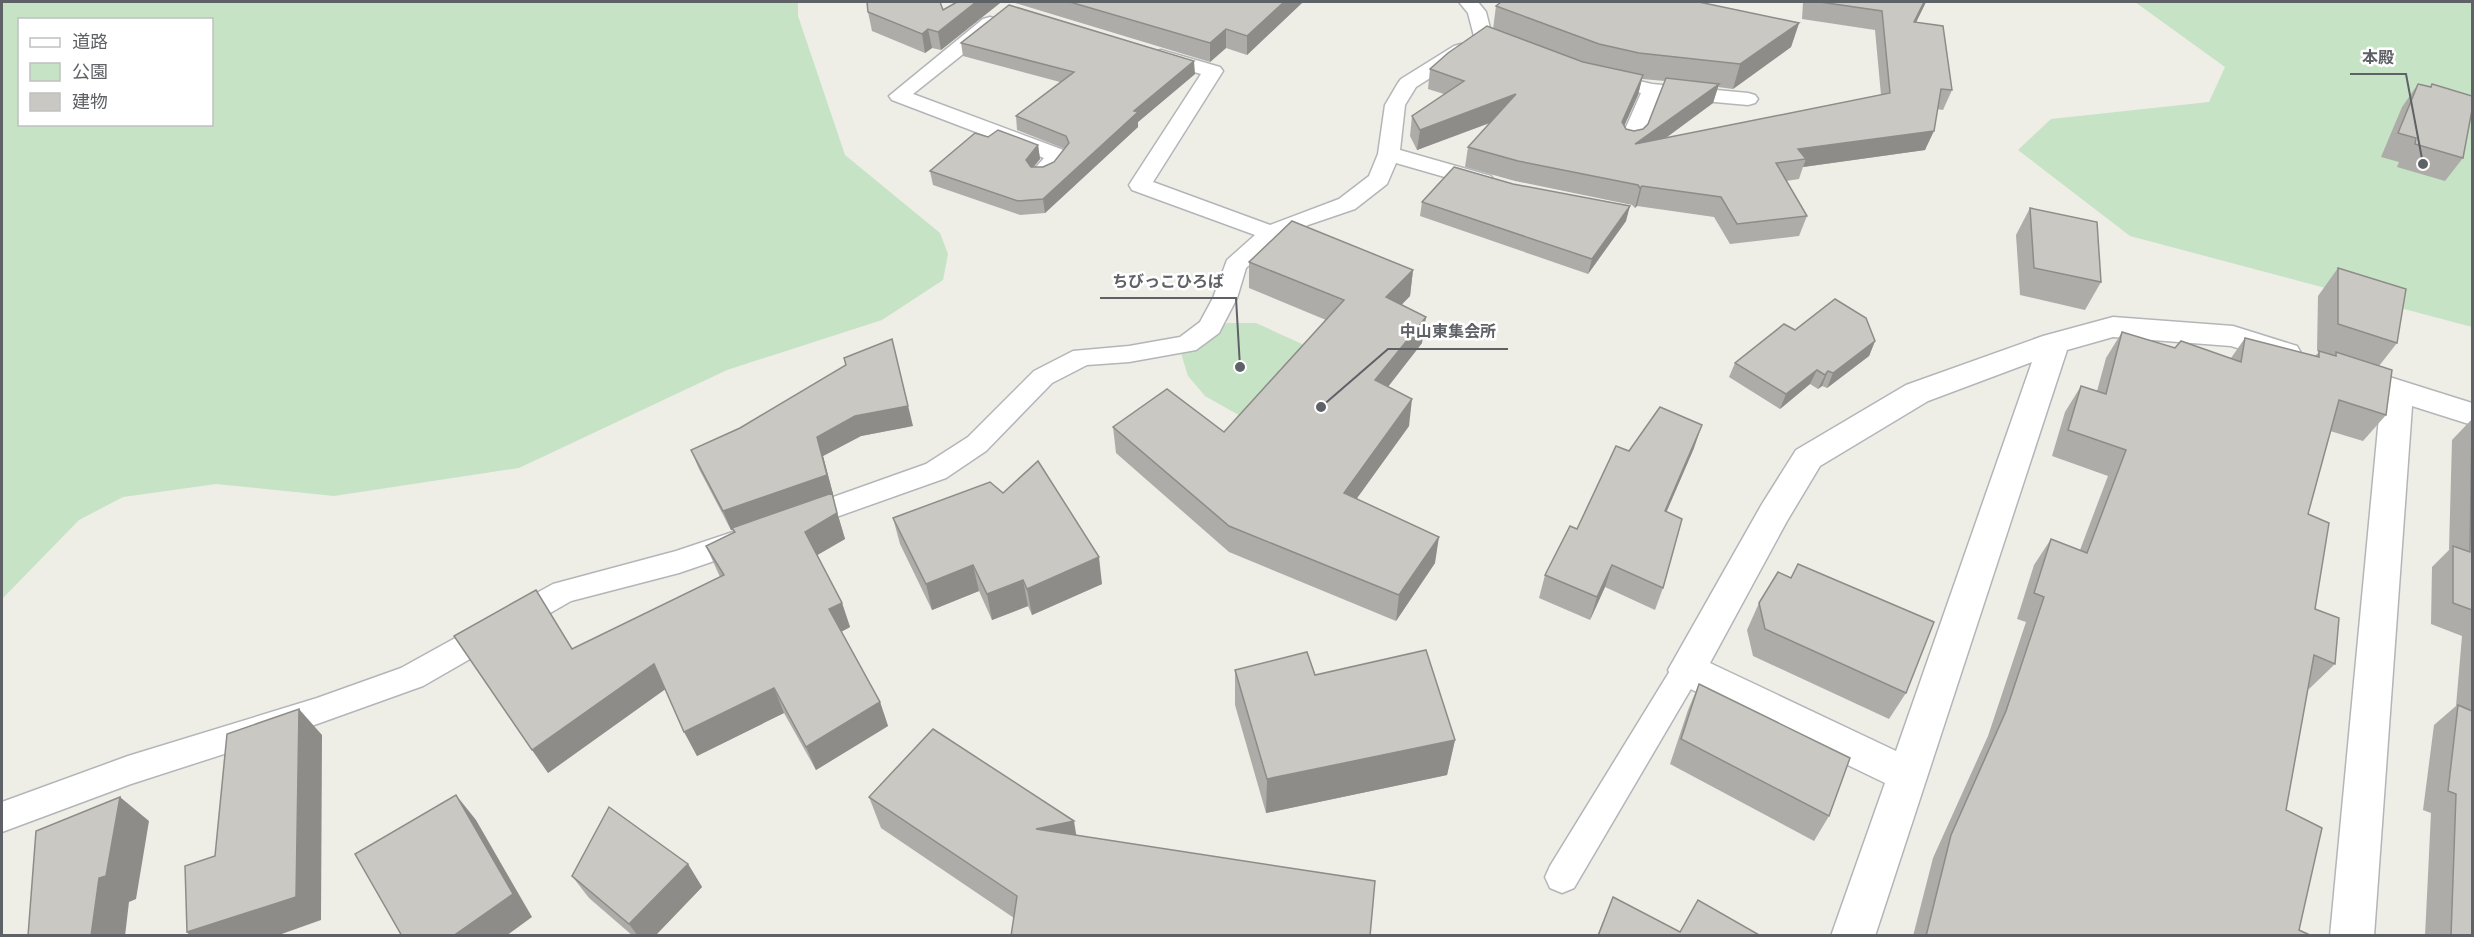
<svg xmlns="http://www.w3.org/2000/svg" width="2474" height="937" font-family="Manrope,'Noto Sans JP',sans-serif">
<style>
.green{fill:#c6e3c6;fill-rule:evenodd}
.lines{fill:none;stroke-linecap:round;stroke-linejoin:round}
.lane-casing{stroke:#b3b6b9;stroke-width:3}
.street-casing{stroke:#b3b6b9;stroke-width:3}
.lane{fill:#fff;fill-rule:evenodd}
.street{fill:#fff;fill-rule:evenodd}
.wall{fill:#aeaca8;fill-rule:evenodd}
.shaded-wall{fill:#8d8c88}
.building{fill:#cac8c3;stroke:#8d8c88;stroke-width:1.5}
.leader{fill:none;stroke:#5e6165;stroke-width:2}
.callout-dot{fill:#5e6165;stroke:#fff;stroke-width:2}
.callout-label{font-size:16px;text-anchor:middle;font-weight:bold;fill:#5e6165;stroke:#fff;stroke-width:5;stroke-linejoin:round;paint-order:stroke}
</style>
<rect width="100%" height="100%" fill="#eeede6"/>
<g class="green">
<path d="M2,2h796v14l47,139 95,78 8,21 -5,26 -61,40 -155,50 -208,98 -185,28 -118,-12 -93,13 -44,23 -77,79zM20,20h192v104h-192z"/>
<path d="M2135,2h337v325l-342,-91 -112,-86 33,-31 158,-17 16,-35z"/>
<path d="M1227,323h29l46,21 2,13 -60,61 -39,-22 -17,-20 -7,-23z"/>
</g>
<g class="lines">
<defs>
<g id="lane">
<path d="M1459,2h19l8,10 6,24 -3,4h-14l-7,-27z"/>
<path d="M990,17l7,2 2,4 -2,4 -84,67 153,57 3,5c-9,13 -19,27 -36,23l-3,-5 14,-16 -152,-58 -3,-4 94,-77z"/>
<path d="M1461,44l7,2 3,4 -3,4 -52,33 -11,18 -5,45 91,26 3,5 -3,5 -8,2 -87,-25 -9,21 -32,25 -47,16 -29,13 -33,30 -9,30 -15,29 -3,6 -23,17 -67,12 -42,3 -35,18 -66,68 -40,27 -135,48 -10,4 -10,-4 -4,-7 4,-7 135,-48 42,-27 66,-66 39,-20 56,-5 51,-9 20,-15 13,-24 14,-38 28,-25 -123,-45 -3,-5 72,-111 -47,-14 -3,-4 3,-4 7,-2 59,17 3,4 -70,111 117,43 69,-26 30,-23 9,-22 7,-49 13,-22 3,-4 53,-33z"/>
<path d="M1605,73l47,11 96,9 7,2 3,4 -3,4 -7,2 -89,-8 -18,46 -4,4 -7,2 -7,-2 -4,-4 22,-50 -43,-10 -3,-4 3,-4z"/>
<path d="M742,529l10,3 4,8 -4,8 -73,25 -108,28 -148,85 -106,38 -186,60 -129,48v-30l126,-46 189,-58 84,-30 152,-84 123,-33z"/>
<path d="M1687,657l11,4 4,9 -128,218 -12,5 -12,-5 -5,-11 5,-11 126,-205z"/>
</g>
<g id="street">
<path d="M2113,317l120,9 64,20 4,7 -4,7 -11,3 -55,-17 -118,-9 -46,13 -192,586h-44l54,-153 -211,-102 -6,-11 94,-166 34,-54 110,-65 137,-49zM2032,362l-136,389 -186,-88 77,-142 33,-55 108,-65z"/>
<path d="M2348,364l124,39v22l-60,-19 -38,530h-44l51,-540 -44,-14 -4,-7 4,-7z"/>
</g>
</defs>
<use href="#lane" class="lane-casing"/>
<use href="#street" class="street-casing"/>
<use href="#lane" class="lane"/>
<use href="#street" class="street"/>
</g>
<g class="wall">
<path d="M957,2h346l-56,53 -21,-7 -16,14 -195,-59h-15l-59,47 -9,-2 -7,5 -53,-22 -4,-19 75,-2z"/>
<path d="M1803,2h123l-10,20 36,68 -9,20 -6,-1 -12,41 -122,17 -4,12 -13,2 21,35 -8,20 -69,8 -16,-27 -77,-11 -2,2 -3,-3 -117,-24 -50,-14 3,-20 22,-24 -73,27 -7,-14 2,-20 32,-22 -16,-5 2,-20 63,-40 3,-23 303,17 -8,24 -58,42 -15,-2 -5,16 -47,35 215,-43 -6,-65 -73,-11zM1642,79l23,2 -17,43 -5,5 -9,2 -8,-2 -2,-3 14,-31z"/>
<path d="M961,43l234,31 -57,48v5l-93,86 -25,2 -87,-30 -3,-14 58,-34 50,8 2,14 -7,8h10l11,-5 11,-13 -48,-19 -1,-14 44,-34 -97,-26z"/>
<path d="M2418,84l12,3 2,-3 31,74 -18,23 -48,-14 2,-5 -18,-5 21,-50z"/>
<path d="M1422,202l204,19 -38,53 -168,-58z"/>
<path d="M2030,208l71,74 -16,28 -65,-15 -4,-60z"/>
<path d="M1249,262l164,8 -3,26 -9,9 21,38 -34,44 21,39 -52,72 78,65 -39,58 -167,-69 -113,-99 -3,-26 111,5 102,-112 -77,-32z"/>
<path d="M2338,268l59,75 -18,23 7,49 -23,26 -33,-10 -22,83 7,95 20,55 -26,25 -1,-1 -22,122 13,120 13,6h-399l20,-78 55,-122 38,-114 -9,-3 17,-54 17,-26 29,11 28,-74 -56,-20 13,-44 16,-26 16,5 9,-33 16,-26 53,16 56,10 14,-20 70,18 4,-4 -2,-1 1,-55z"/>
<path d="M1795,330l80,11 -6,15 -42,32 -5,-2 -4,3 -8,-5 -30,25 -51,-32 6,-14z"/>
<path d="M2472,419v517h-47l6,-123 -8,-3 11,-85 22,-19 6,-70 -31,-12 1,-57 17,-17 3,-110z"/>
<path d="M913,426l-52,10 -38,20 10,38 -1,1 13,44 -28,16 25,48 8,24 -9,5 39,70 8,24 -72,44 -32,-57 -87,43 -32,-67 -117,84 24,-124 148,-72 -14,-31 28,-14 -1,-2h-2l-32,-61 -8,-19z"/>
<path d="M1694,448l-28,64 -3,76 -8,22 -50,-23 -15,33 -51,-22 6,-23 84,-124z"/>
<path d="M893,518l209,66 -70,31 -4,-9 -36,14 -13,-29 -47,19 -32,-66z"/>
<path d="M1759,603l147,90 -17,26 -136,-63 -6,-26z"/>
<path d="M1235,670l80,5 140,65 -8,35 -181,38 -31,-108z"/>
<path d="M1699,684l130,132 -15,25 -144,-77 18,-54z"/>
<path d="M869,797l207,38 -62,83 -133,-90z"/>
<path d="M688,864l14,23 -47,49h-22l-44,-38 -17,-22z"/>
<path d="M1613,897l67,35 81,4h-164z"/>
</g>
<g class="shaded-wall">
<path d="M976,2h24v1l-59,47 -3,-18z"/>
<path d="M1284,2h19l-56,53v-19z"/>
<path d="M1924,2h2l-19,39 7,-19z"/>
<path d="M1799,23l-8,24 -58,42 7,-25z"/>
<path d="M928,29l4,19 -7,5 -3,-19z"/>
<path d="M1226,29v19l-16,14v-19z"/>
<path d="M1194,61l1,13 -57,48v5l-93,86 -2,-14 91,-88z"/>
<path d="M1643,75l-5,20 -21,47 5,-20z"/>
<path d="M1719,84l-6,19 -83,61 5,-20z"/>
<path d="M1516,94l-3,20 -96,36 3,-20z"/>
<path d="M1934,131l-9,19 -122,17 3,-8 -8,-10z"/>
<path d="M1038,145l2,14 -12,15 -2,-14z"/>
<path d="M1642,186l-5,20 -2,2 5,-20z"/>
<path d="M1630,206l-4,15 -38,53 4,-15z"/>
<path d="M1413,270l-3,26 -27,28 3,-27z"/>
<path d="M1426,317l-4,26 -50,64 3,-27z"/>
<path d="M892,339l21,87 -52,10 -38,20 10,38 -1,1 13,44 -31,18 -9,-25 27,-37 -101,35 -8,-19 94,-74z"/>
<path d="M1875,341l-6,15 -42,32 6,-15z"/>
<path d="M1817,370l-7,14 -30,25 6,-15z"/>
<path d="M1828,371l-6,15 -4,3 7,-14z"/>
<path d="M1412,399l-3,27 -67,93 2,-26z"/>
<path d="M1702,425l-8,23 -37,86 8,-23z"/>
<path d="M1439,537l-4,26 -39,58 3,-26z"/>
<path d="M1099,557l3,27 -70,31 -5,-26z"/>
<path d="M973,565l6,26 -47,19 -6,-26z"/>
<path d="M1612,565l-7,22 -15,33 7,-23z"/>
<path d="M1023,580l5,26 -36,14 -5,-26z"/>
<path d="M842,603l8,24 -13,7 -8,-25z"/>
<path d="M654,664l13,24 -119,85 -16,-23z"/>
<path d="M774,688l10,25 -87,43 -13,-24z"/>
<path d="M880,702l8,24 -72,44 -10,-23z"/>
<path d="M299,709l23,26 -1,185 -45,16h-86l-3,-4z"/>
<path d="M1455,740l-8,35 -181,38 1,-34z"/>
<path d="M456,795l20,25 56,97 -26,19h-53z"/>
<path d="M120,797l29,24 -13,78 -7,3 -4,34h-34l8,-58z"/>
<path d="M1074,821l5,31 -43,-23z"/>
<path d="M688,864l14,23 -47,49h-17l-9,-12z"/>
</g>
<g class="building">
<path d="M867,2h73l3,8 14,-8h19l-38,30 -10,-3 -6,5 -54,-22z"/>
<path d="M1070,2h214l-37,34 -21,-7 -16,14z"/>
<path d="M1501,2h198l100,21 -59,41 -101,-11 -40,-9 -103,-38z"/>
<path d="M1820,2h104l-10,20 29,4 9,64 -11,-1 -7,42 -136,18 8,10 -30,4 31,53 -70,8 -16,-27 -79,-11 -2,2 -2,-3 -120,-24 -50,-14 48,-53 -96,36 -8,-14 52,-35 -34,-12 18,-16 39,-27 96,36 60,13 -21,47 4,7 8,2 9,-2 5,-5 18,-46 53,6 -84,60 255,-51 -8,-82z"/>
<path d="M1009,5l185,56 -60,50 4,1 -95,87 -25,2 -88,-30 45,-38 13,4 10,-7 40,15 -12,15 5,7h12l11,-5 15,-19 -3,-7 -50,-20 58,-44 -113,-29z"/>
<path d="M2418,84l13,3 1,-3 40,12v14l-9,48 -48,-14 1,-6 -18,-5z"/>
<path d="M1454,167l59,17 117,22 -38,53 -170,-57z"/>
<path d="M2030,208l67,14 4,60 -67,-14z"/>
<path d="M1292,221l121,49 -27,27 40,20 -51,63 37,19 -68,94 95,44 -40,58 -170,-69 -116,-99 54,-38 57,43 120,-132 -95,-38z"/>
<path d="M2338,268l68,21 -9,54 -59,-19z"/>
<path d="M1835,299l31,19 9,23 -42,32 -5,-2 -3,4 -8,-5 -31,24 -51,-31 49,-39 11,6z"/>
<path d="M2122,332l53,16 6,-7 60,21 4,-24 74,19v-6l17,5v-4l56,18 -6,45 -47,-15 -31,114 21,9 -14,86 24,9 -4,46 -21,-9 -28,155 36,18 -23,102 13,6h-386l25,-101 55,-124 38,-114 -10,-4 17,-54 36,14 39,-103 -58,-20 13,-44 25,8z"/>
<path d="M892,339l16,67 -53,10 -38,21 10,38 -104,36 -32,-61 49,-22 106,-63 -2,-7z"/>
<path d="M1660,407l42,18 -37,86 17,8 -19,69 -51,-23 -15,32 -52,-22 25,-49 7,3 39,-83 13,5z"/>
<path d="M2472,421v189l-19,-7v-57l17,6z"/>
<path d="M1038,461l61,96 -72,32 -4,-9 -36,14 -14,-29 -47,19 -33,-66 97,-36 13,11z"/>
<path d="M832,493l5,20 -32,19 37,71 -13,6 51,93 -74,45 -32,-59 -90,44 -30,-68 -122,86 -78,-114 82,-46 36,59 152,-74 -18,-29 29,-14 -3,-4z"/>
<path d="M1798,564l136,58 -28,71 -141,-64 -6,-26 19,-31 13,6z"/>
<path d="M1426,650l29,90 -188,39 -32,-109 72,-18 8,23z"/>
<path d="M1699,684l151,74 -21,58 -148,-77z"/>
<path d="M2458,705l14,6v225h-21l5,-142 -8,-3z"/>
<path d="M299,709l-3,188 -109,35 -2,-66 30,-10 12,-122z"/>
<path d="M933,729l141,92 -38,8 339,52 -5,55h-359l6,-40 -148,-99z"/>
<path d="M456,795l57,99 -60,42h-51l-47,-82z"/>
<path d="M120,797l-14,79 -7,2 -8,58h-63l8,-105z"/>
<path d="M609,807l79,57 -59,60 -57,-48z"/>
<path d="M1613,897l67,35 18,-32 63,36h-163z"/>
</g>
<path class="leader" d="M2423 164L2406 74H2350M1240 367L1236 298H1100M1321 407L1388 349H1508"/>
<g class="callout-dot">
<circle cx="2423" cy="164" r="6"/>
<circle cx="1240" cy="367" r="6"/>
<circle cx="1321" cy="407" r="6"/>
</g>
<g class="callout-label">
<text x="2378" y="63">本殿</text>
<text x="1168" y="287">ちびっこひろば</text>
<text x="1448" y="337">中山東集会所</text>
</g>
<rect width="2474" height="937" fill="none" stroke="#5e6165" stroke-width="6"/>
<rect x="18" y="18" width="195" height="108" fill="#ffffff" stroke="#bfc0c1" stroke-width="1.5"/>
<rect x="30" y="38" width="30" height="9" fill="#ffffff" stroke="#bfc0c1" stroke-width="1.5"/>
<text x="72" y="48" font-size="18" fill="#5e6165">道路</text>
<rect x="30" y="63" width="30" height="18" fill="#c6e3c6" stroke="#bfc0c1" stroke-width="1.5"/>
<text x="72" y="78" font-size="18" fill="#5e6165">公園</text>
<rect x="30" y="93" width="30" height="18" fill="#cac8c3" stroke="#bfc0c1" stroke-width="1.5"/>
<text x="72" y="108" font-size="18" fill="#5e6165">建物</text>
</svg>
